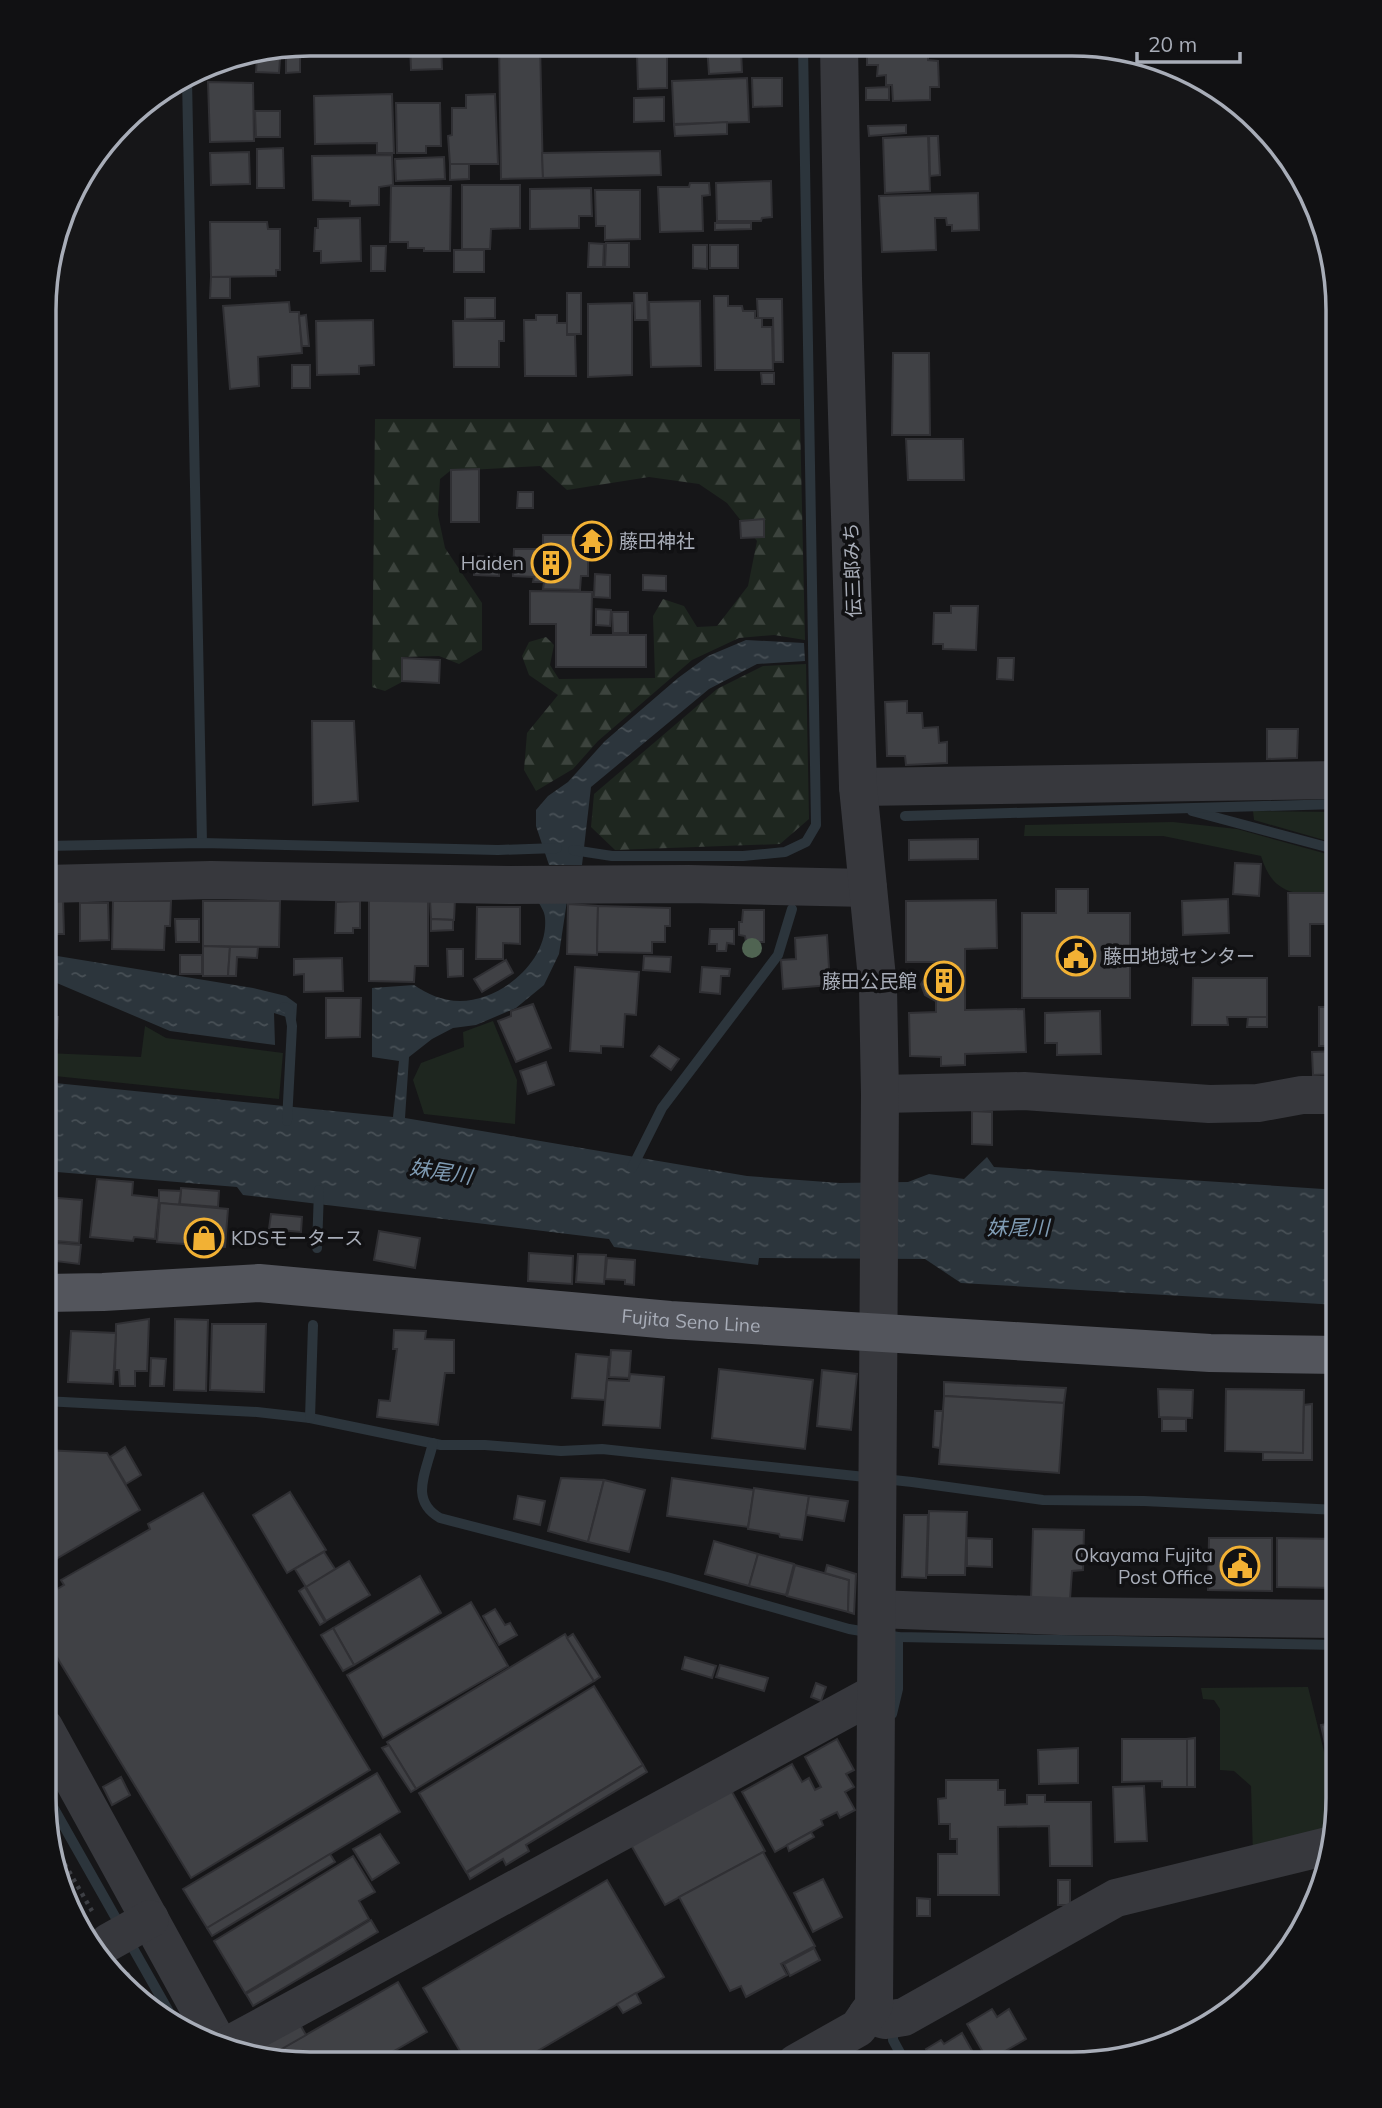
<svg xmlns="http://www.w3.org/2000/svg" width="1382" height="2108" font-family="Mulish,'Noto Sans JP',sans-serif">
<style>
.green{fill:#1e261f}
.forest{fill:url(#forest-firs)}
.water{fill:url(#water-ripples)}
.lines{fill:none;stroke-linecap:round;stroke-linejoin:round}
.stream{stroke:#2c353c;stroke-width:10}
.building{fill:#404145;stroke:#303034;stroke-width:2}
.path{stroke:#3d3f44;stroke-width:4.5;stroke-dasharray:3.5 5;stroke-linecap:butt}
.minor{stroke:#37383d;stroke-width:38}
.major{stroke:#53555c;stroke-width:38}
.tree{fill:#506452}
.labels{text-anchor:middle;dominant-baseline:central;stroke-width:7;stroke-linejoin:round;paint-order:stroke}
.poi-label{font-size:19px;fill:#a8adb8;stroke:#111113;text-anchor:start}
.street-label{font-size:19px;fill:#a8adb8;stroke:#111113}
.water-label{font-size:21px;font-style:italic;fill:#7f9bb3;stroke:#111113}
.rim{fill:none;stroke:#a8adb8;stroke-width:3.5}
</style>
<defs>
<pattern id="forest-firs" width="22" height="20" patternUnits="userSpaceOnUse" patternTransform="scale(1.75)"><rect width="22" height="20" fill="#1e261f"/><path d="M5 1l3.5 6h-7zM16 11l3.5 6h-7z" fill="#3c433d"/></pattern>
<pattern id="water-ripples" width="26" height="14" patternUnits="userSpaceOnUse" patternTransform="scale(1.75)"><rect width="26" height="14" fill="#2c353c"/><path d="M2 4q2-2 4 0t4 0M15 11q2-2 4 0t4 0" fill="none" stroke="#485056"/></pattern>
</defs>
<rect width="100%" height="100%" fill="#161618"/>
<g class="green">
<path d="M1253,811l85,1v32l-84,-24z"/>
<path d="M1173,822l64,7 101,28v38c-38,-1 -64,4 -77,-39l-98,-20h-139l1,-11z"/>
<path d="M493,1021l24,59 -2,44 -91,-10 -11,-34 8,-17 43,-16 -1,-15z"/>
<path d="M145,1026l21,12 117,15 -4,46 -234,-24v-22l96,4z"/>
<path d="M1308,1687l30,121 -4,25 -81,24 -2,-71 -17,-15 -14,-1v-61l-6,-9 -11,-1 -2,-11z"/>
</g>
<g class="forest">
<path d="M375,419h425l5,221 -31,-5 -35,3 -47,22 -94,81 -25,28 -37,22 -12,-21 3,-37 31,-38 -29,-20 -7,-19 7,-14 17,-5 8,8 -4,20 9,14 96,-1 -2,-62 10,-17 21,7 13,21 20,-1 31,-40 9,-45 -30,-38 -28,-19 -50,-7 -82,13 -27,-24 -90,5 -10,8 -2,36 7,33 37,55v47l-23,14 -20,-8 -37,1v25l-17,9 -13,-4z"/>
<path d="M806,664l3,155 -29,25 -165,6 -24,-23 3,-33 123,-105 46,-23z"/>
</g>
<g class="water">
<path d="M746,640l58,3 1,18 -48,3 -48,25 -118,98 -9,78h-33l-13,-39v-16l12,-14 20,-14 37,-41 73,-63 30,-22z"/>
<path d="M536,898l31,3 -8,53 -15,31 -28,23 -40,17 -23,3 -21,11 -23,18 -4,61 342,58 93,7 68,-1 21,-8 35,5 23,-22 7,10 344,23v115l-377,-22 -36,-24 -166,-1 -1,7 -144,-18 -5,-8 -366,-44 -6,-8 -192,-16v-89l348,35 6,-56 -27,-4v-69l42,-3c13,9 29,16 46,16 41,0 89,-40 85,-83 0,-7 -6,-14 -9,-20z"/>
<path d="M45,954l208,34 33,8 11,8 -1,16 -22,-7 1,32 -105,-14 -125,-53z"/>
</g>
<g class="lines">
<g class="stream">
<path d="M187,79l15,764"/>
<path d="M1192,811l146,39"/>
<path d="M905,816l433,-12"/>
<path d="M45,846l157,-3 296,7 59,-2"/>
<path d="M573,850l39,6h131l42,-4 21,-10 10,-17 -13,-780"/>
<path d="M284,1007l5,2 3,17 -5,95"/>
<path d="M632,1168l30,-60 116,-153 14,-46"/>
<path d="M317,1248l2,-58"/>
<path d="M44,1401l213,11 53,6 131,27h44l76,6 41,-2 310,33 131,18 101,1 194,9"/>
<path d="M310,1418l3,-93"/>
<path d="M433,1443c-7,30 -24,57 7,75l227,59 182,52 49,8 440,8"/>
<path d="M892,1714l6,-25v-52"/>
<path d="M44,1791l133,235"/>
<path d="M893,2024v16l13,24"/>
</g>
</g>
<g class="building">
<path d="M339,44h37v6l-36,1z"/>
<path d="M382,44h25v11h-24z"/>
<path d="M410,44h31l1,25 -31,1z"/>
<path d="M499,44h41l3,134 -42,1z"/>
<path d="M540,44l127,1v10l-127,2z"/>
<path d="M707,45h51l1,4 -18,1 1,22 -33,2z"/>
<path d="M867,45l61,1v14l10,1 1,26h-9v13l-37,1 -1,-16h-6v-10l-9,1 1,-11h-11z"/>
<path d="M286,51h14v21l-14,1z"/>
<path d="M637,55h30v33l-29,1z"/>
<path d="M257,58l23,1 -1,14 -23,-1z"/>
<path d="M747,78l2,44 -75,2 -2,-43z"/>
<path d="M752,78h30v28l-29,1z"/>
<path d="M208,82l45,1 1,58 -44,1z"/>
<path d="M889,87v13h-23v-12z"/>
<path d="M392,94l2,59h-17v-10l-62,1 -1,-48z"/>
<path d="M495,94l3,70h-48l-2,-28 4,-1v-27h14v-13z"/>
<path d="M664,97v24l-30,1v-24z"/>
<path d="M396,103h44l1,43h-15v7h-29z"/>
<path d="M255,111h25v26h-24z"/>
<path d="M727,122v12l-52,2 -1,-11z"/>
<path d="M906,125v8l-37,3 -1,-10z"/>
<path d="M928,136l2,55 -45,2 -2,-55z"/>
<path d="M929,136h9l2,39 -10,1z"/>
<path d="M283,148l1,40h-27v-39z"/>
<path d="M660,151l1,24 -118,3 -1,-25z"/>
<path d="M249,152l1,32 -39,1 -1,-32z"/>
<path d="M392,155l1,30 -14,2v18l-29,1v-5l-37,-1 -1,-44z"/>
<path d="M444,157l1,22 -49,2 -1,-22z"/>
<path d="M450,164h19v15l-19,1z"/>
<path d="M771,181l1,36 -10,1 -1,3h-44l-1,-38z"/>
<path d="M690,183h19l1,12 -8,1 1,35 -43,1 -2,-45h31z"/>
<path d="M462,185h58v43l-29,1 -1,20h-28z"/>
<path d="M391,186h60l-1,65h-26v-3h-16v-6h-18z"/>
<path d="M591,188l1,28h-13v12l-49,1v-40z"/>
<path d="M595,190h45v49l-35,1v-14h-9z"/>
<path d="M978,193l1,37 -27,1v-6h-5l-1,-7h-11l1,32 -54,2 -3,-56z"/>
<path d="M360,218l1,43 -40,2v-12h-7l1,-23h3v-9z"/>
<path d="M210,222h57l1,7h12v41h-4v6l-65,1z"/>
<path d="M715,223h36v6l-36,1z"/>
<path d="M589,243l15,1 -1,23h-15z"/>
<path d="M606,243h23v24h-24z"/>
<path d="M693,245h14v24l-14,-1z"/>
<rect x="710" y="245" width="28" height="23"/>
<path d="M371,246h15l-1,25h-14z"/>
<rect x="454" y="250" width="30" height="22"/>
<path d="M211,277h19v21h-20z"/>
<rect x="567" y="293" width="14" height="41"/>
<path d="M634,293h13l1,27h-13z"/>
<path d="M714,296h14v10h14l1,5h12v7h7v9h10l1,43h-58z"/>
<path d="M465,298h30v20l-30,1z"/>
<path d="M757,299h25l1,63h-9l-1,-44h-15z"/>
<path d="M700,301l1,65 -50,1 -2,-65z"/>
<path d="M289,302l1,10h9l3,41 -44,4 1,29 -29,3 -7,-83z"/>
<path d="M632,303v72l-44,2v-73z"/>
<path d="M306,315l3,31h-7l-3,-30z"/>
<path d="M536,315h21v8h10v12h8l1,41h-51l-1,-56h12z"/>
<path d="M373,320l1,45 -15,1v8l-42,1 -1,-54z"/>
<path d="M453,321h51v20h-5v26h-45z"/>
<path d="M893,353h36l1,82h-38z"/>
<rect x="292" y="365" width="18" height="23"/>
<path d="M761,373h13v11h-12z"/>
<path d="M906,439h57l1,41h-56z"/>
<path d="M479,469v53h-28v-52z"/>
<path d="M518,492h15v16h-16z"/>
<path d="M764,519v18l-23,1 -1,-17z"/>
<path d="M543,535h36v15h9v26h-7l-1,14 -37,-1 1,-7h-11l1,-5 -21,-1 1,-27h29z"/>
<path d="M474,556l25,1v19l-25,-1z"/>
<path d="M595,574l15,1v23l-16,-1z"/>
<path d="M643,575l23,1v15l-23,-1z"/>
<path d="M530,591l62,1 -1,43h55v32h-90v-43h-26z"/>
<path d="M951,606h27l-2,44 -33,-1v-5h-10l1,-31h17z"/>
<path d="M596,609l15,1 -1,16 -14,-1z"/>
<path d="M612,612h16v21h-15z"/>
<path d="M402,658l38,2 -1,23 -37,-2z"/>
<path d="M998,658h16l-1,22 -16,-1z"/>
<path d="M907,701v12h15l1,15 15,-1 1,16 8,-1v21l-41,2 -1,-9h-18l-2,-54z"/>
<path d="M312,721h42l4,80 -45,4z"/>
<path d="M1267,729h31l-1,29 -30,1z"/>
<path d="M978,839v20l-69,1v-20z"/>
<path d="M1235,863l26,1 -2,32 -26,-2z"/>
<path d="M1056,889h32v24h42v85h-108v-85h34z"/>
<path d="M1288,893h50v31h-28v32h-21z"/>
<path d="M45,899h18l1,35h-19z"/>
<path d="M455,899l-1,21 -23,-1 -1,-19z"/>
<path d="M1228,899l1,34 -46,2 -1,-34z"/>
<path d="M369,900l59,1v65h-13l-1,16 -45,-1z"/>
<path d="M996,900l1,48 -32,1v61l59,-1 2,43 -61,2v11l-24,1v-9l-31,-1 -1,-43 27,-1v-11l-11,-6 -4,-11 7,-11 8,-1v-10h-30v-61z"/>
<path d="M113,901h58l-1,25h-5l-1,24 -52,-1z"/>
<path d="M203,901h77l-1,46 -76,-1z"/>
<path d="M360,901v27h-7v5h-18l1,-31z"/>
<path d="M80,903h28l1,37 -29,1z"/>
<path d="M568,904l30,2 -1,49 -30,-1z"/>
<path d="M598,906l72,2v18h-5v16h-13v11l-55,-1z"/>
<path d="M477,907h43v37l-17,-1v16h-27z"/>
<path d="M743,910h21v32h-18l-1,-6 -6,-1v-13h3z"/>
<path d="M175,919h24v23h-23z"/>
<path d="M431,919l22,1v10l-22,1z"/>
<path d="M710,929h24v15l-7,-1 -1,8h-9v-7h-8z"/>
<path d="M827,935l3,50 -47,4 -2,-29 15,-1 -1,-21z"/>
<path d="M203,946l27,1 -2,29h-25z"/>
<path d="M230,947h28l-1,11 -20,-1 -1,19h-8z"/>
<path d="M447,949h16v27l-15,1z"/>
<rect x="180" y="955" width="22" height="19"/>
<path d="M644,956l27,1 -1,15 -27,-2z"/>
<path d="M342,958l1,33 -39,1v-18l-10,1v-16z"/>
<path d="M506,960l7,13 -31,19 -8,-13z"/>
<path d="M575,967l64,5 -3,43 -11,-1 -2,33 -22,-1v7l-31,-2z"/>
<path d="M702,967l28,2 -1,7h-8l-1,18 -20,-2z"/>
<path d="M1193,978h74v39h-40l1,8h-36z"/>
<path d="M326,998h35l-1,39 -34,1z"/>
<path d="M533,1004l18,44 -35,14 -18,-41 13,-5v-5z"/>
<rect x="1319" y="1007" width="19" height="39"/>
<path d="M1100,1011l1,43 -44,1v-12h-12v-30z"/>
<path d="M45,1017h13l-1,21 -12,-1z"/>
<path d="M1248,1017h19v10h-20z"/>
<path d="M659,1046l20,13 -8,11 -20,-14z"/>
<path d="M1338,1051v23l-25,1 -1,-23z"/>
<path d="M546,1062l8,23 -26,9 -8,-23z"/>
<path d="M972,1111l20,1v33l-20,-1z"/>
<path d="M97,1179l36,3 -1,13 27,3 -4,41 -21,-2 -1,4 -43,-4z"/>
<path d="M181,1188l38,3 -1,16 -38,-3z"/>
<path d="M159,1190l22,1 -2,14 -20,-2z"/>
<path d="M45,1197l37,3 -3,43 -34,-3z"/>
<path d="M160,1203l68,6 -3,38 -68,-5z"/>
<path d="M271,1214l31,3 -1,15 -32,-3z"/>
<path d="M379,1231l41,7 -5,30 -41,-8z"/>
<path d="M57,1243l24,2 -2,19 -24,-3z"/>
<path d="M529,1253l44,3 -1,28 -44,-3z"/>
<path d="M578,1254l28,1 -2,29 -28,-2z"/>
<path d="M607,1258l28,2 -1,25 -9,-1v-4l-20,-1z"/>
<path d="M149,1319l-2,52h-12v15h-15l-1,-16h-4l1,-46z"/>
<path d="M175,1319l33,1 -2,71 -32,-1z"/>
<path d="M212,1324h54l-2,68 -54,-2z"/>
<path d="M394,1330l32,1 -1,8 29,1v33h-9l-7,52 -61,-8 2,-17 11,1 7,-52h-4z"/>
<path d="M71,1331l45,2 -3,51 -45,-2z"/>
<path d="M611,1350l20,1 -2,27 -20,-1z"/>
<path d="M576,1354l33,3 -4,43 -33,-2z"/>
<path d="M151,1358l15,1 -2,27h-14z"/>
<path d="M719,1369l94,11 -8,69 -93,-11z"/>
<path d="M822,1370l35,4 -6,56 -34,-4z"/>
<path d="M630,1374l34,3 -4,51 -57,-3 4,-45 22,1z"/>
<path d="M944,1382l122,6 -2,15 -120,-7z"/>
<path d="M1158,1389l35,1 -1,28 -33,-1z"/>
<path d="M1226,1389l78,1 -1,63 -78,-2z"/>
<path d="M944,1396l120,7 -5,70 -120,-9z"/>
<path d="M1312,1404v56h-49v-8l40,1 1,-48z"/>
<path d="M935,1411h8l-3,37 -7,-1z"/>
<rect x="1162" y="1419" width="24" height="12"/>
<path d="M125,1447l16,28 -15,9 -16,-27z"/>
<path d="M44,1450l63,3 33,57 -96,56z"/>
<path d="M561,1478l43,2 -16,62 -40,-11z"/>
<path d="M672,1478l82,12 -6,37 -81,-11z"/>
<path d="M604,1480l41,10 -16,62 -41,-10z"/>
<path d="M754,1488l55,8 -7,44 -22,-3 -1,-3 -31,-5z"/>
<path d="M290,1492l36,58 -39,23 -34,-58z"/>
<path d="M203,1493l167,277 -179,108 -147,-242v-39l20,-12 -3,-5 89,-51 -2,-5z"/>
<path d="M518,1496l27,5 -5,24 -26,-6z"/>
<path d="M809,1496l39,5 -4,20 -38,-6z"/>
<path d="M929,1511l38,1 -2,63h-38z"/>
<path d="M904,1515h24l-2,63 -24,-1z"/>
<path d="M1033,1529l51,1 -1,40 -11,1 -2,28h-39z"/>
<path d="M967,1538l25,1v28l-25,-1z"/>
<path d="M1209,1538h63v53l-64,-1z"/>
<path d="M1277,1538l61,1v49l-61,-1z"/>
<path d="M714,1541l44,13 -9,32 -44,-12z"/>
<path d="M324,1552l11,17 -29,18 -11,-18z"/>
<path d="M758,1554l36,10 -8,31 -37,-9z"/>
<path d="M349,1561l21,34 -44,26 -20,-34z"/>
<path d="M795,1565l54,15 -1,32 -61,-16z"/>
<path d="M827,1565l29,9 -2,40 -6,-2 1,-32 -24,-7z"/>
<path d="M420,1576l21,37 -87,52 -21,-37z"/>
<path d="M305,1587l20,35 -5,3 -21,-34z"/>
<path d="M471,1602l37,64 -125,72 -36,-63z"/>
<path d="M495,1609l10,16 5,-2 7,12 -18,10 -16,-29z"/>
<path d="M333,1628l21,37 -11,6 -22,-36z"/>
<path d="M565,1634l29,47 -178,108 -29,-47z"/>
<path d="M573,1634l27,43 -6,4 -27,-43z"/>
<path d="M685,1657l31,9 -4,12 -30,-9z"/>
<path d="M720,1665l48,13 -4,13 -48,-14z"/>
<path d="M816,1683l10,4 -5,14 -10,-4z"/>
<path d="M594,1686l49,79 -177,107 -47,-79z"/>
<path d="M1338,1722v52l-6,1 -11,-50z"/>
<path d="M1195,1738v49h-8v-48z"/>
<path d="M837,1739l17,31 -8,4 8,13 -9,5 10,18 -15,8 -3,-6 -16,8 2,5 -48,27 -33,-60 50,-28 10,18 7,-4 6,12 6,-3 -16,-30z"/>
<path d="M1122,1739h65v48h-25v-6l-40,1z"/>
<path d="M389,1745l27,44 -5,3 -29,-44z"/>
<path d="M1078,1748v35l-39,1 -1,-34z"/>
<path d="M643,1765l4,7 -121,73 3,6 -23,14 -3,-6 -33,20 -3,-6z"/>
<path d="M377,1773l23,39 -193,116 -24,-39z"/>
<path d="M121,1777l9,18 -18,10 -9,-18z"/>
<path d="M946,1780h52v10h7v15l22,-1v-9h18v7h46l1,64h-42l-1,-40 -51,1 1,68h-61v-41h19v-15h-7v-15h-11l-1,-25 8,-1z"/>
<path d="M1144,1786l3,55 -32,1 -2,-55z"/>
<path d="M731,1790l34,61 -100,54 -34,-60z"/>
<path d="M811,1832l3,5 -25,14 -2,-6z"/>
<path d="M380,1834l19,29 -27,17 -19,-31z"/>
<path d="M763,1852l52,94 -34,18 6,11 -41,22 -5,-11 -11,5 -51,-94z"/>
<path d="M330,1854l5,8 -123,74 -5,-8z"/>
<path d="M353,1856l22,36 -16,9 10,18 -124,74 -31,-52z"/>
<path d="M823,1879l19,38 -29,15 -19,-39z"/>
<path d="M607,1880l57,97 -147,86h-50l-44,-75z"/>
<rect x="1058" y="1880" width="12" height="25"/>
<path d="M917,1898l13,1v17h-13z"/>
<path d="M371,1920l7,12 -125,74 -7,-12z"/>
<path d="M814,1948l6,12 -30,16 -6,-12z"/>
<path d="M398,1982l29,50 -52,30h-99l-12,-3z"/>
<path d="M636,1993l5,10 -18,10 -6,-9z"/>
<path d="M992,2009l5,8 12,-8 17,30 -38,22 -21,-37z"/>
<path d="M298,2021l8,14 -42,24 -8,-14z"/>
<path d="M962,2033l17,30 -45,1 -8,-15 15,-9 3,4z"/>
</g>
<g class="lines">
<g class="path">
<path d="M52,1842l40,69"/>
<path d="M127,1973l19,34"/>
</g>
<g class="minor">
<path d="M858,787l480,-7"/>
<path d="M45,884l166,-4 298,5 180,-1 179,4"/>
<path d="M880,1094l144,-3 185,13 49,-1 44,-8h36"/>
<path d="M877,1609l183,7 278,3"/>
<path d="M44,1727l176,320"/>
<path d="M109,1942l41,-23"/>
<path d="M867,2015l18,5 19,-3 212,-119 216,-53"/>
<path d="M223,2048l653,-355"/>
<path d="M796,2063l62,-35 16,-23 6,-911 -2,-106 -20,-201 -15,-509 -4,-233"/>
</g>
<path class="major" id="s1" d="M45,1293l58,-1 156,-9 411,37 540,33 128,2"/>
</g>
<circle class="tree" cx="752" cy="948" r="10"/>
<defs>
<symbol id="temple-ring" viewBox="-11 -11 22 22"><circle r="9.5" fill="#111113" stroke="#f2b134" stroke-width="1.5"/><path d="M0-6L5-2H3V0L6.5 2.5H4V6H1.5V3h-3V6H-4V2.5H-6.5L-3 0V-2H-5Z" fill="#f2b134"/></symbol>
<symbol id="building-ring" viewBox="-11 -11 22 22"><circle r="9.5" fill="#111113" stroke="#f2b134" stroke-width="1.5"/><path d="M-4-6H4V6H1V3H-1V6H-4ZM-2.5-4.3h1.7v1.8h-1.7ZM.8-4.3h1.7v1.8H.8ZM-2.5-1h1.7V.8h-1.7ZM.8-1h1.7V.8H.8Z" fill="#f2b134"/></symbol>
<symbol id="civic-ring" viewBox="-11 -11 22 22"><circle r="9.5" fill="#111113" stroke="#f2b134" stroke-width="1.5"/><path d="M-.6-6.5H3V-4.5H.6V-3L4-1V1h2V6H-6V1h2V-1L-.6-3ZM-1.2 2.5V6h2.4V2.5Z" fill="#f2b134"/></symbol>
<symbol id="shop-ring" viewBox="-11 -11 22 22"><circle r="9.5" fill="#111113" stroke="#f2b134" stroke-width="1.5"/><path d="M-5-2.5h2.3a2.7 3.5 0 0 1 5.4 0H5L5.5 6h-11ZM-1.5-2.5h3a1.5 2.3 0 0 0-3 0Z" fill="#f2b134"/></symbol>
</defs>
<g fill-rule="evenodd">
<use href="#temple-ring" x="570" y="519" width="44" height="44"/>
<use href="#building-ring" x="529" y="541" width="44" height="44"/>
<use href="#civic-ring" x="1054" y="934" width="44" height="44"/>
<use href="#building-ring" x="922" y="959" width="44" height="44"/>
<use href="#shop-ring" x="182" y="1216" width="44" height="44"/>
<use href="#civic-ring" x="1218" y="1544" width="44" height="44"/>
</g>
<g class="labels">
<g class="poi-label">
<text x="619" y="541">藤田神社</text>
<text x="524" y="563" text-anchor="end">Haiden</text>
<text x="1103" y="956">藤田地域センター</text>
<text x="917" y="981" text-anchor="end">藤田公民館</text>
<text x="231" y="1238">KDSモータース</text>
<text x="1213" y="1555" text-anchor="end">Okayama Fujita<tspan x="1213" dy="22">Post Office</tspan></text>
</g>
<g class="street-label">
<text transform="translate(852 570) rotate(-92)">伝三郎みち</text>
<text stroke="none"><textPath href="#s1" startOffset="648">Fujita Seno Line</textPath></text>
</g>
<g class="water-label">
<text transform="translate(441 1171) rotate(9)">妹尾川</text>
<text x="1018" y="1227">妹尾川</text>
</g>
</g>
<path d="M0 0H1382V2108H0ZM310 56H1072A254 254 0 0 1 1326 310V1798A254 254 0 0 1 1072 2052H310A254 254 0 0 1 56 1798V310A254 254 0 0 1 310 56Z" fill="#111113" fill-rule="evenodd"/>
<path class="rim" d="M310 56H1072A254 254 0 0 1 1326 310V1798A254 254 0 0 1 1072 2052H310A254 254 0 0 1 56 1798V310A254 254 0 0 1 310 56Z"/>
<path d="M1137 52v10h103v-10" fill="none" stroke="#a8adb8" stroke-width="3.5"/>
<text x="1148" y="52" font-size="21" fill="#a8adb8" stroke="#111113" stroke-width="5" paint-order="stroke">20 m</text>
</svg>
